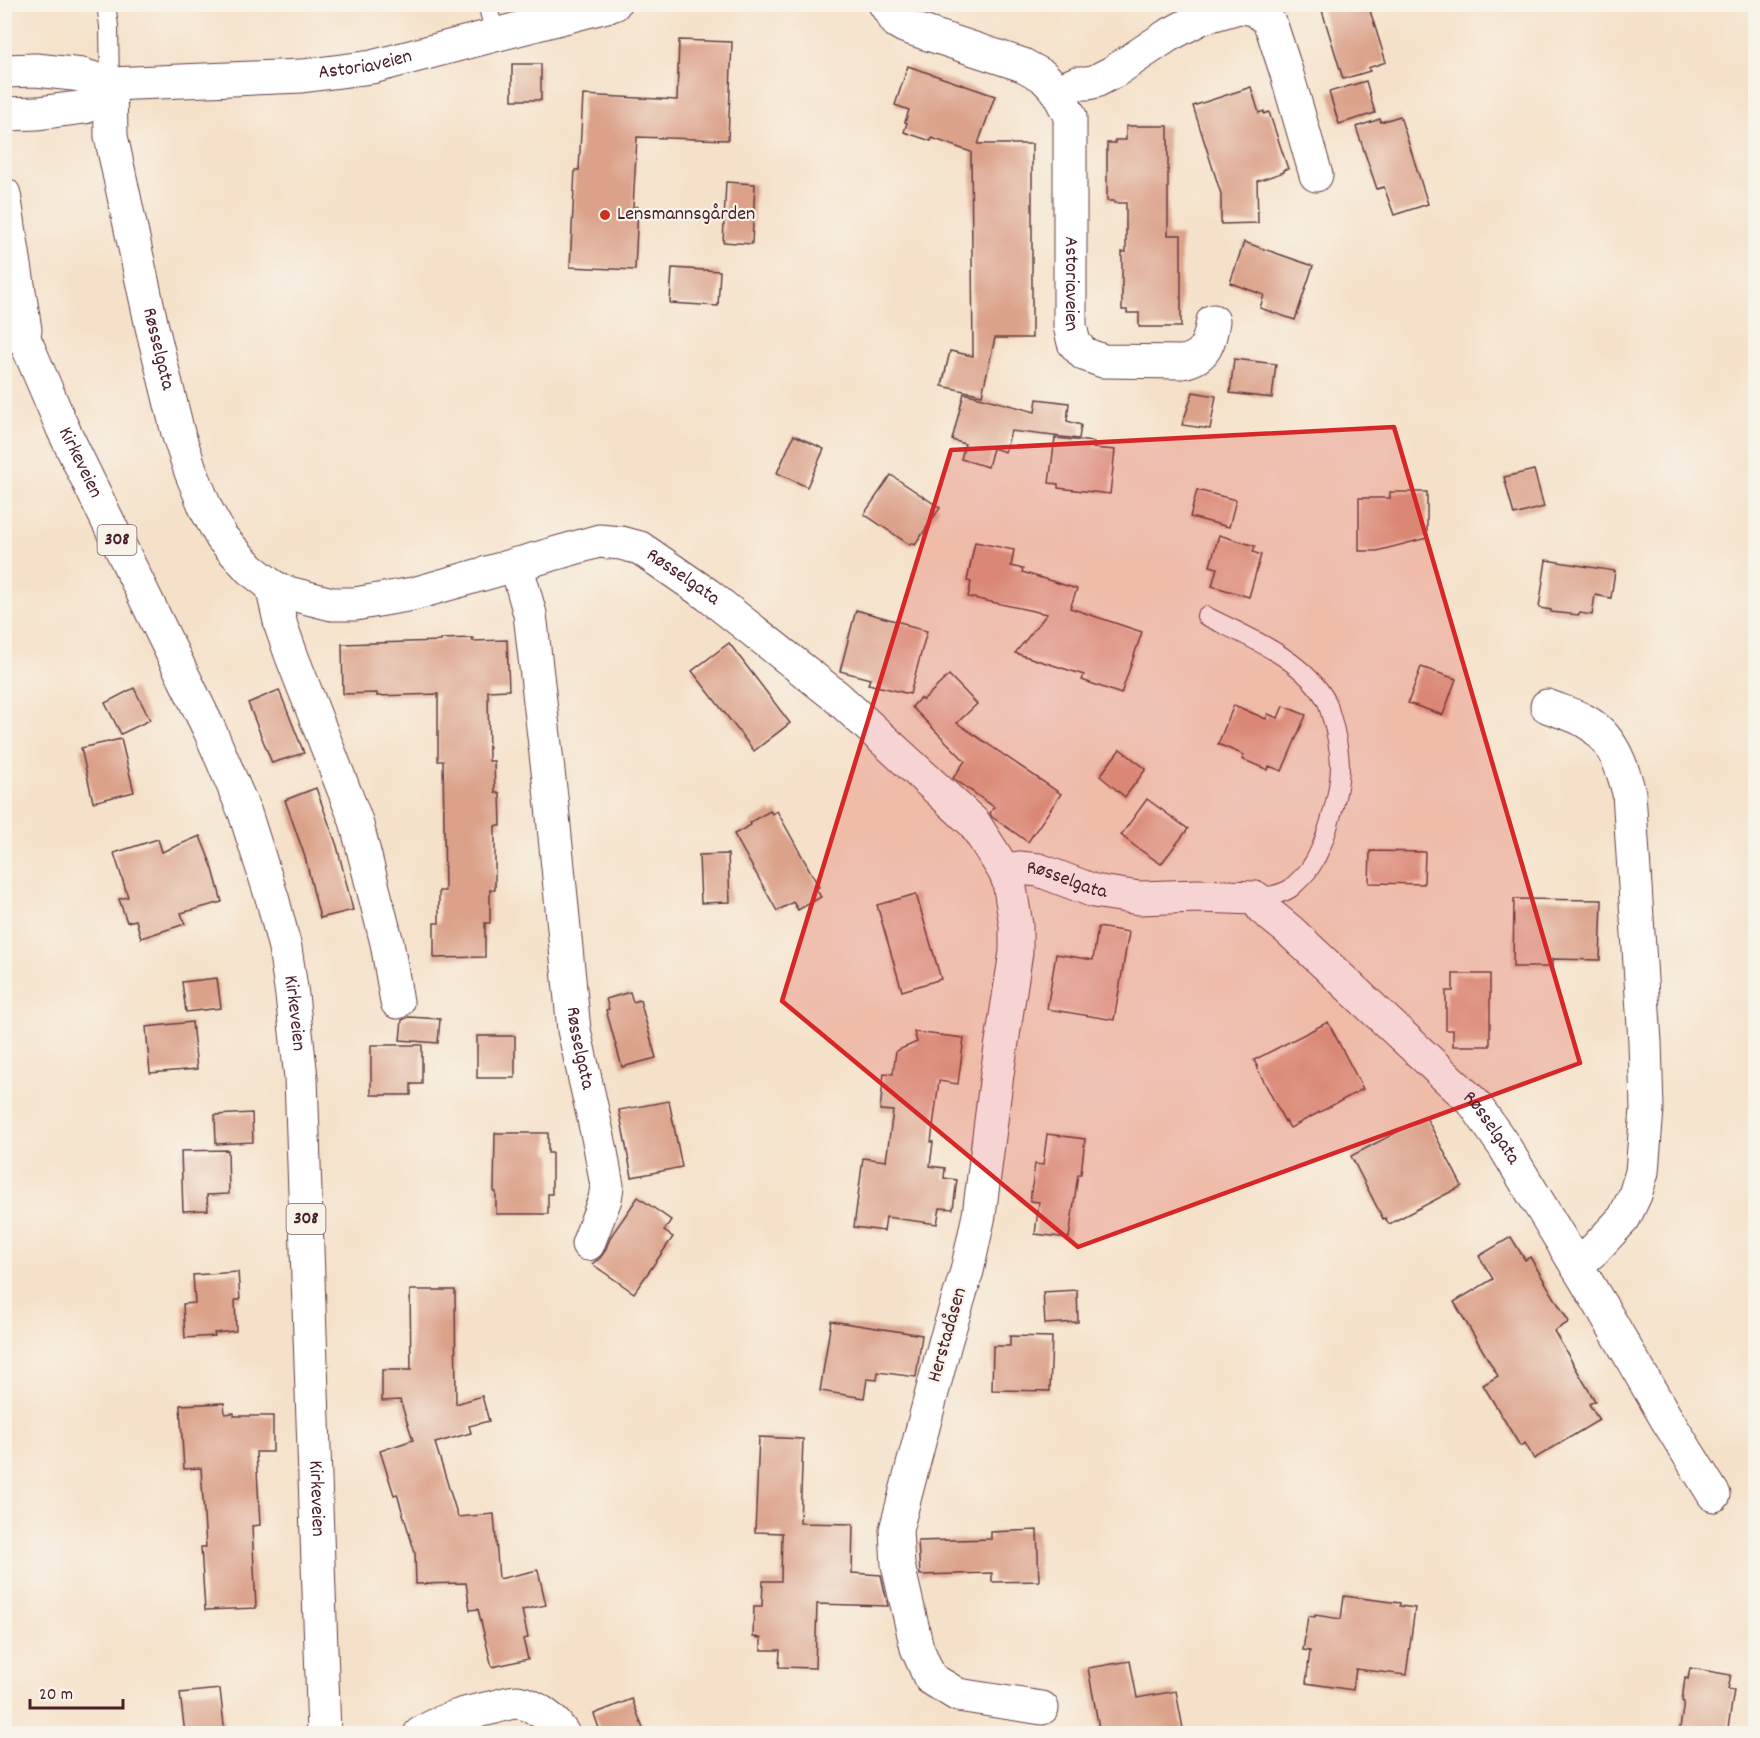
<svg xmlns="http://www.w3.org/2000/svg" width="1760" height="1738" font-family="Dekko,sans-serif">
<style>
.building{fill:#dba189}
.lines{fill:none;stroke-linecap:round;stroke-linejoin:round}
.service-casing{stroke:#643c43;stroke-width:20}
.minor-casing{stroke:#643c43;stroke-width:35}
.primary-casing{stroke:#643c43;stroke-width:35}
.service{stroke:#fff;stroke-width:18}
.minor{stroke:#fff;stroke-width:33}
.primary{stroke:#fff;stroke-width:33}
.marked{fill:#d62828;fill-opacity:0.2;stroke:#d62828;stroke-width:4.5;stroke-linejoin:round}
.poi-dot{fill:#c8321e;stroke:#f7f3e8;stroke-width:2}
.labels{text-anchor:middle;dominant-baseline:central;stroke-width:4.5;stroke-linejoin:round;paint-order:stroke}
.shield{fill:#f7f3e8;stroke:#7e5f64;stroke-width:1.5}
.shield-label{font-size:18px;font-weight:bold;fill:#4a1f2b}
.street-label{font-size:20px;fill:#4a1f2b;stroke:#f7f3e8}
.poi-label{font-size:20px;fill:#4a1f2b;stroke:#f7f3e8;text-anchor:start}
</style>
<rect width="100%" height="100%" fill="#f7f3e8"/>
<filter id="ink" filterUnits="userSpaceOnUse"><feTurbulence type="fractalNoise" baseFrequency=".0167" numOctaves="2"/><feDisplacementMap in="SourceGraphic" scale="12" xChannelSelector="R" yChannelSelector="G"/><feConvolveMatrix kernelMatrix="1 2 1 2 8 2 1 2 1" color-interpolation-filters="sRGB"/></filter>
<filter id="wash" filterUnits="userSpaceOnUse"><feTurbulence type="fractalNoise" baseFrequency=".008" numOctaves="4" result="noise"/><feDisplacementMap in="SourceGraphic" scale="24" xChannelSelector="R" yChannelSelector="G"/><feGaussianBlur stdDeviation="1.35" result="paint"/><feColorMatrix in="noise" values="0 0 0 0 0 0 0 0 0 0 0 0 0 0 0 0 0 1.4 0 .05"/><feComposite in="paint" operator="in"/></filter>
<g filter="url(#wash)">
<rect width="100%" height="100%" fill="#f5e1c9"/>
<g id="blocks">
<g class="building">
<path d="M1320,4h48l18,58 -18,6 2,3 -27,8z"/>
<path d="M679,40l53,2 -4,98 -91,-3 -4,70h5l-3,63 -65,-3 5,-97h4l4,-75 94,5z"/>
<rect x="512" y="64" width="29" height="36"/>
<path d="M908,66l87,30 -17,48h54v194h-37l-13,57 -40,-9 8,-35 23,5 -2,-204 -39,-14 -1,3 -27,-9 3,-9 -2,-1 4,-12 -14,-5z"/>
<path d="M1366,81l9,32 -36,11 -10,-32z"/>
<path d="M1251,87l8,26 5,-2v3l5,-2 19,57 -5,1 1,2 -27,9 1,42 -37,1v-30l-28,-88z"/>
<path d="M1400,116l28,88 -34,11 -10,-28 -7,2 -21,-62 24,-8 1,3z"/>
<path d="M1126,126h42v109h13v92h-42v-14h-12v-3h-5v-58h4v-49h-12v-2h-7v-58h8v-3h11z"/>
<path d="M726,182l29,2 -3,60 -29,-2z"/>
<path d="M1244,242l69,24 -18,54 -35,-12 4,-13 -34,-12z"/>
<path d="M672,268l48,3 -2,35 -48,-3z"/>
<path d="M1234,359l42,5 -4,34 -42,-5z"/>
<path d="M1193,392l23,4 -6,33 -28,-4z"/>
<path d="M964,393l71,19 2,-13 32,4 -2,18 14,4 -2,14 -68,-8 -6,21 -12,-4 -5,19 -27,-8 4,-15 -13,-4z"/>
<path d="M794,435l30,14 -17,38 -30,-14z"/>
<path d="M1055,438l39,4 -1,6 22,2 -5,44 -52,-6v-4l-9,-1z"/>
<path d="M1534,470l10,37 -30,8 -10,-38z"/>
<path d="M891,475l49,33 -25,37 -4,-2 -1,2 -46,-31z"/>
<path d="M1197,490l39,10 -7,27 -39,-10z"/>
<path d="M1390,492h37v46l-50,13h-18v-53h31z"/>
<path d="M1219,535l36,11 -2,6 8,3 -12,42 -37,-11 5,-18 -7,-2z"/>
<path d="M975,542l39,8 -3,16 12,3 -1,3 55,17 -7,19 72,24 -21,62 -39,-14 2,-5 -69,-22 32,-39 -79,-17 3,-15 -4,-1z"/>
<path d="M1546,560l69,11 -4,27 -16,-3 -3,20 -12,-2 -1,2 -28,-3v-2l-12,-2z"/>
<path d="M856,610l51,14v2l20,5 -17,63 -42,-10 2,-5 -30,-8z"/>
<path d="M473,638v3l34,-1 2,50 -21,1 1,70h5l1,32h5l1,33h-6v64h-5v33h-5v34l-51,1v-35h5v-32h6l-2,-130h-5v-67l-61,2v-3l-34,1 -1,-50 99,-3v-2z"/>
<path d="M729,643l61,80 -36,28 -62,-80z"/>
<path d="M1421,667l35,12 -13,36 -35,-12z"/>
<path d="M949,675l28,29 -20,19 104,71 -33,48 -36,-25 -2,-4 4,-6 -41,-29 12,-17 -53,-54 8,-9 3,2z"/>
<path d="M134,688l16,32 -29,14 -16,-31z"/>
<path d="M279,690l25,63 -32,10 -24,-60z"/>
<path d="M1234,705l32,14 2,-5 10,4 5,-12 23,9 -24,56 -13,-5 -1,4 -26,-11 2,-4 -26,-11z"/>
<path d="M121,739l13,53 -41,10 -12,-54z"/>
<path d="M1120,749l26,20 -21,28 -25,-21z"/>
<path d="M316,788l21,58 16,64 -33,8 -15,-61 -20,-57z"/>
<path d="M1147,799l41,30 -27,35 -25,-17 -15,-12z"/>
<path d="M770,811l2,3 5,-3 42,76 -3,2 5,8 -23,13 -5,-8 -16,9 -43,-77 17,-9 -1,-3z"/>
<path d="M200,836l13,33 9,33 -41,11 4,11 -44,14 -5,-18 -9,2 -8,-23 9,-2 -14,-44 44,-14 4,13z"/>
<path d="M1370,851l55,1 -1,32 -55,-1z"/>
<path d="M728,854l2,48 -29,1 -2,-48z"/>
<path d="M916,894l25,85 -39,12 -25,-86z"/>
<path d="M1514,899l88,1 -2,60 -48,-1v8h-39z"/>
<path d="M1098,927l31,5 -15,88 -67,-11 9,-55 37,6z"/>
<path d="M1453,974h37v72h-37v-16h-7v-39h7z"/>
<path d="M217,978l4,30 -35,4 -4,-30z"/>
<path d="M630,992l3,10 7,-2 16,58 -34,9 -16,-57 3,-1 -3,-10z"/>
<path d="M409,1017l31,2 -2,24 -38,-3 2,-20z"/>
<path d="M192,1022l5,47 -47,4 -4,-46z"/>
<path d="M1328,1022l35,67 -73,39 -4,-7 -1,1 -29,-56h1l-3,-6z"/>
<path d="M914,1032l50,6 -6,46 -19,-3 -8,61h2l-3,24 15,2 -1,10 13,2 -4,29 -13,-1 -3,16 -51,-7 -2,14 -30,-4 9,-69 23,3 7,-50 -13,-1 4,-37 9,1 3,-23 21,-9z"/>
<rect x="477" y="1036" width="38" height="42"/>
<path d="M371,1045h51v39h-11v11h-40z"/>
<path d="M669,1101l13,66 -50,10 -13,-67z"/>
<path d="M252,1113l1,29 -37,2 -1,-29z"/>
<path d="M1426,1117l36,69 -73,38 -4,-6 -2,1 -32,-63z"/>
<path d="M495,1133h53v20h4v41h-4v20h-52v-22h-2z"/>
<path d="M1047,1134l38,5 -4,35h-3l-9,64 -34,-4 4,-32 -9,-1 5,-37 8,1z"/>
<path d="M228,1150l1,44 -22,1 1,15 -25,1 -2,-60z"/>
<path d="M638,1197l33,23 -7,11 9,6 -39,56 -42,-29 8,-6 5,-7 6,-15z"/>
<path d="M1511,1237l14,23 5,-3 39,65 -15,9 41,70 -6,3 10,16 -65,39 -9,-16 -5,3 -37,-61 15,-9 -44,-74 39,-23 -14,-23z"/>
<path d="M238,1272l2,28h-5l1,31 -22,2 1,3 -30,2 -2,-34 12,-1 -2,-28z"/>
<path d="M410,1290h45l1,114 26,-8 7,25 -20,5 2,7 -36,10 23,74 36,-3 5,65 39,-9 8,35 -24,5 6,28 -5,1 5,20 -36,8 -14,-58 -8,1 -4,-27 -50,1 -1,-31 -18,-59 -3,1 -14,-44 33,-11 -13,-40 -18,1v-31h29z"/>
<path d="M1077,1290l1,32 -33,2 -2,-32z"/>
<path d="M831,1321l91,14 -6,42 -38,-5 -1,8 -10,-1 -3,19 -44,-7z"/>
<path d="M1010,1336l42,1 -2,54 -58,-1 1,-44h17z"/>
<path d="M224,1403l1,11 9,-1v3h39v36h-17l4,73 -8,1 4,82 -51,2 -4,-63h5l-5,-79 -17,1 -4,-64z"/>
<path d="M759,1437l44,2 -3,84 53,1 -1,49 29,2 7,31 -71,-2 -2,64 -36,-1 1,-17h-19v-12l-8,-1 1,-31h8l1,-25h18l1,-48 -27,-1z"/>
<path d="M1037,1530l2,51 -47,1v-9l-72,2 -2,-34 73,-2v-7z"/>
<path d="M1344,1596l56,7v3l15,2 -9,67 -50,-6 -3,21 -47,-7 4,-32 -7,-1 5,-34 7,1v-2l26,4z"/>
<path d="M1130,1661l7,37 39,-7 8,43h-84l-12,-66z"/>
<path d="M1690,1668l41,7 -3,14 6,1 -7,44h-48l5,-32 -2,-1 3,-23 3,1z"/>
<path d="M220,1689l5,45h-40l-5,-41z"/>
<path d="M632,1699l13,35h-44l-7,-20z"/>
</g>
</g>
</g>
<g filter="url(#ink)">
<use href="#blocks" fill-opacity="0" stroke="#643c43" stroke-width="1.5"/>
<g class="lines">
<defs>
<g id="service">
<path d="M106,4l3,22 1,58"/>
<path d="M487,4l8,30"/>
<path d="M1206,616c42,21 98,43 121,86 2,5 3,12 5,17 4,14 7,30 8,45 0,28 -15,86 -33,108 -4,5 -11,11 -16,16 -10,7 -23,8 -35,10"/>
</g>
<g id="minor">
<path d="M885,4l12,18 7,4 119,39 20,11 14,15 20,-8h11l8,-2 19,-10 52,-35 34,-18 38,-11 15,2 13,10 5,9 14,43 30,104"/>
<path id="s1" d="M4,71l32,-1 46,5 28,9 192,-8 70,-9 242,-63"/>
<path id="s2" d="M110,84l1,52 41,191 26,106 13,39 15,37 16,29 28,31 22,17 12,6 48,12h23l58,-10 186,-53 22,2 19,5 68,47 129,102 137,126 30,47 15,-2 20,2 55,21 45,7 59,-2 58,2 7,11 26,21 185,173 30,43 99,163 63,109 48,77"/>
<path id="s3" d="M1057,91l13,25v210l4,17 10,11 19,7 79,1c24,-4 27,-19 31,-41"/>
<path d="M4,114l34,-1 47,-6 25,-23"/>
<path id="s4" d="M516,564l14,50 22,192 22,224 26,116 7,40 -2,13 -17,45"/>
<path d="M272,586l9,40 11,31 64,164 31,122 10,59"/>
<path d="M1547,706c12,5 25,8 36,14 28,14 39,45 46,73l16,249 2,67 -5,63 -7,23 -11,23 -31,33 -17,14"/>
<path d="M1004,870l5,12 7,43v27l-19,122 -18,141 -12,56 -22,72 -49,187 2,35 19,83 13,30 28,17 84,13"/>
<path d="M420,1734c25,-16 46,-21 75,-27 6,-2 16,-5 23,-5 16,2 37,18 45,32"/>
</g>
<g id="primary">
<path d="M4,194l21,136"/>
<path id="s5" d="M4,303l24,44 35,82 147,302 35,82 28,88 12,47 7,47 9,83 23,656"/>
</g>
</defs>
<use href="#service" class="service-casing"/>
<use href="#minor" class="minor-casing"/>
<use href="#primary" class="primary-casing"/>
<use href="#service" class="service"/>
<use href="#minor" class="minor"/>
<use href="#primary" class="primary"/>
</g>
</g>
<path class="marked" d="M1394,427l186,636 -502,184 -296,-246 169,-551z"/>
<circle class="poi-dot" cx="605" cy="215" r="6"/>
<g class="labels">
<g class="shield">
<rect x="97.5" y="525" width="39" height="30" rx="4.5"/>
<rect x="286.5" y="1204" width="39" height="30" rx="4.5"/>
</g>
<g class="shield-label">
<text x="117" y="540">308</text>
<text x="306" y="1219">308</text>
</g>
<g class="street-label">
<text stroke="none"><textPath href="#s1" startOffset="364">Astoriaveien</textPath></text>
<text stroke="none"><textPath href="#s3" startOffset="196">Astoriaveien</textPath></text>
<text stroke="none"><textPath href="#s2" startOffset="270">Røsselgata</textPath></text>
<text stroke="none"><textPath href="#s5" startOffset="177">Kirkeveien</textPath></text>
<text stroke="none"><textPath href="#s2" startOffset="972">Røsselgata</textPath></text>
<text stroke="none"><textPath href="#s2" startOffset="1474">Røsselgata</textPath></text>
<text stroke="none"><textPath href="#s5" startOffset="771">Kirkeveien</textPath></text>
<text stroke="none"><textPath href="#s4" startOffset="489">Røsselgata</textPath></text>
<text stroke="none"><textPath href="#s2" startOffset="1996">Røsselgata</textPath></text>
<text transform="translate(948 1335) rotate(-74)">Herstadåsen</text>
<text stroke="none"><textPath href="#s5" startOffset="1257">Kirkeveien</textPath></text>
</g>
<g class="poi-label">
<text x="617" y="215">Lensmannsgården</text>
</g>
</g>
<rect width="1760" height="1738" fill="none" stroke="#f7f3e8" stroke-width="24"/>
<path d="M30 1699v9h93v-9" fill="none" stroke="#4a1f2b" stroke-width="3"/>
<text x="39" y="1699" font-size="18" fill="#4a1f2b" stroke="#f7f3e8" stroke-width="4.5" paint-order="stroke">20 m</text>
</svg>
